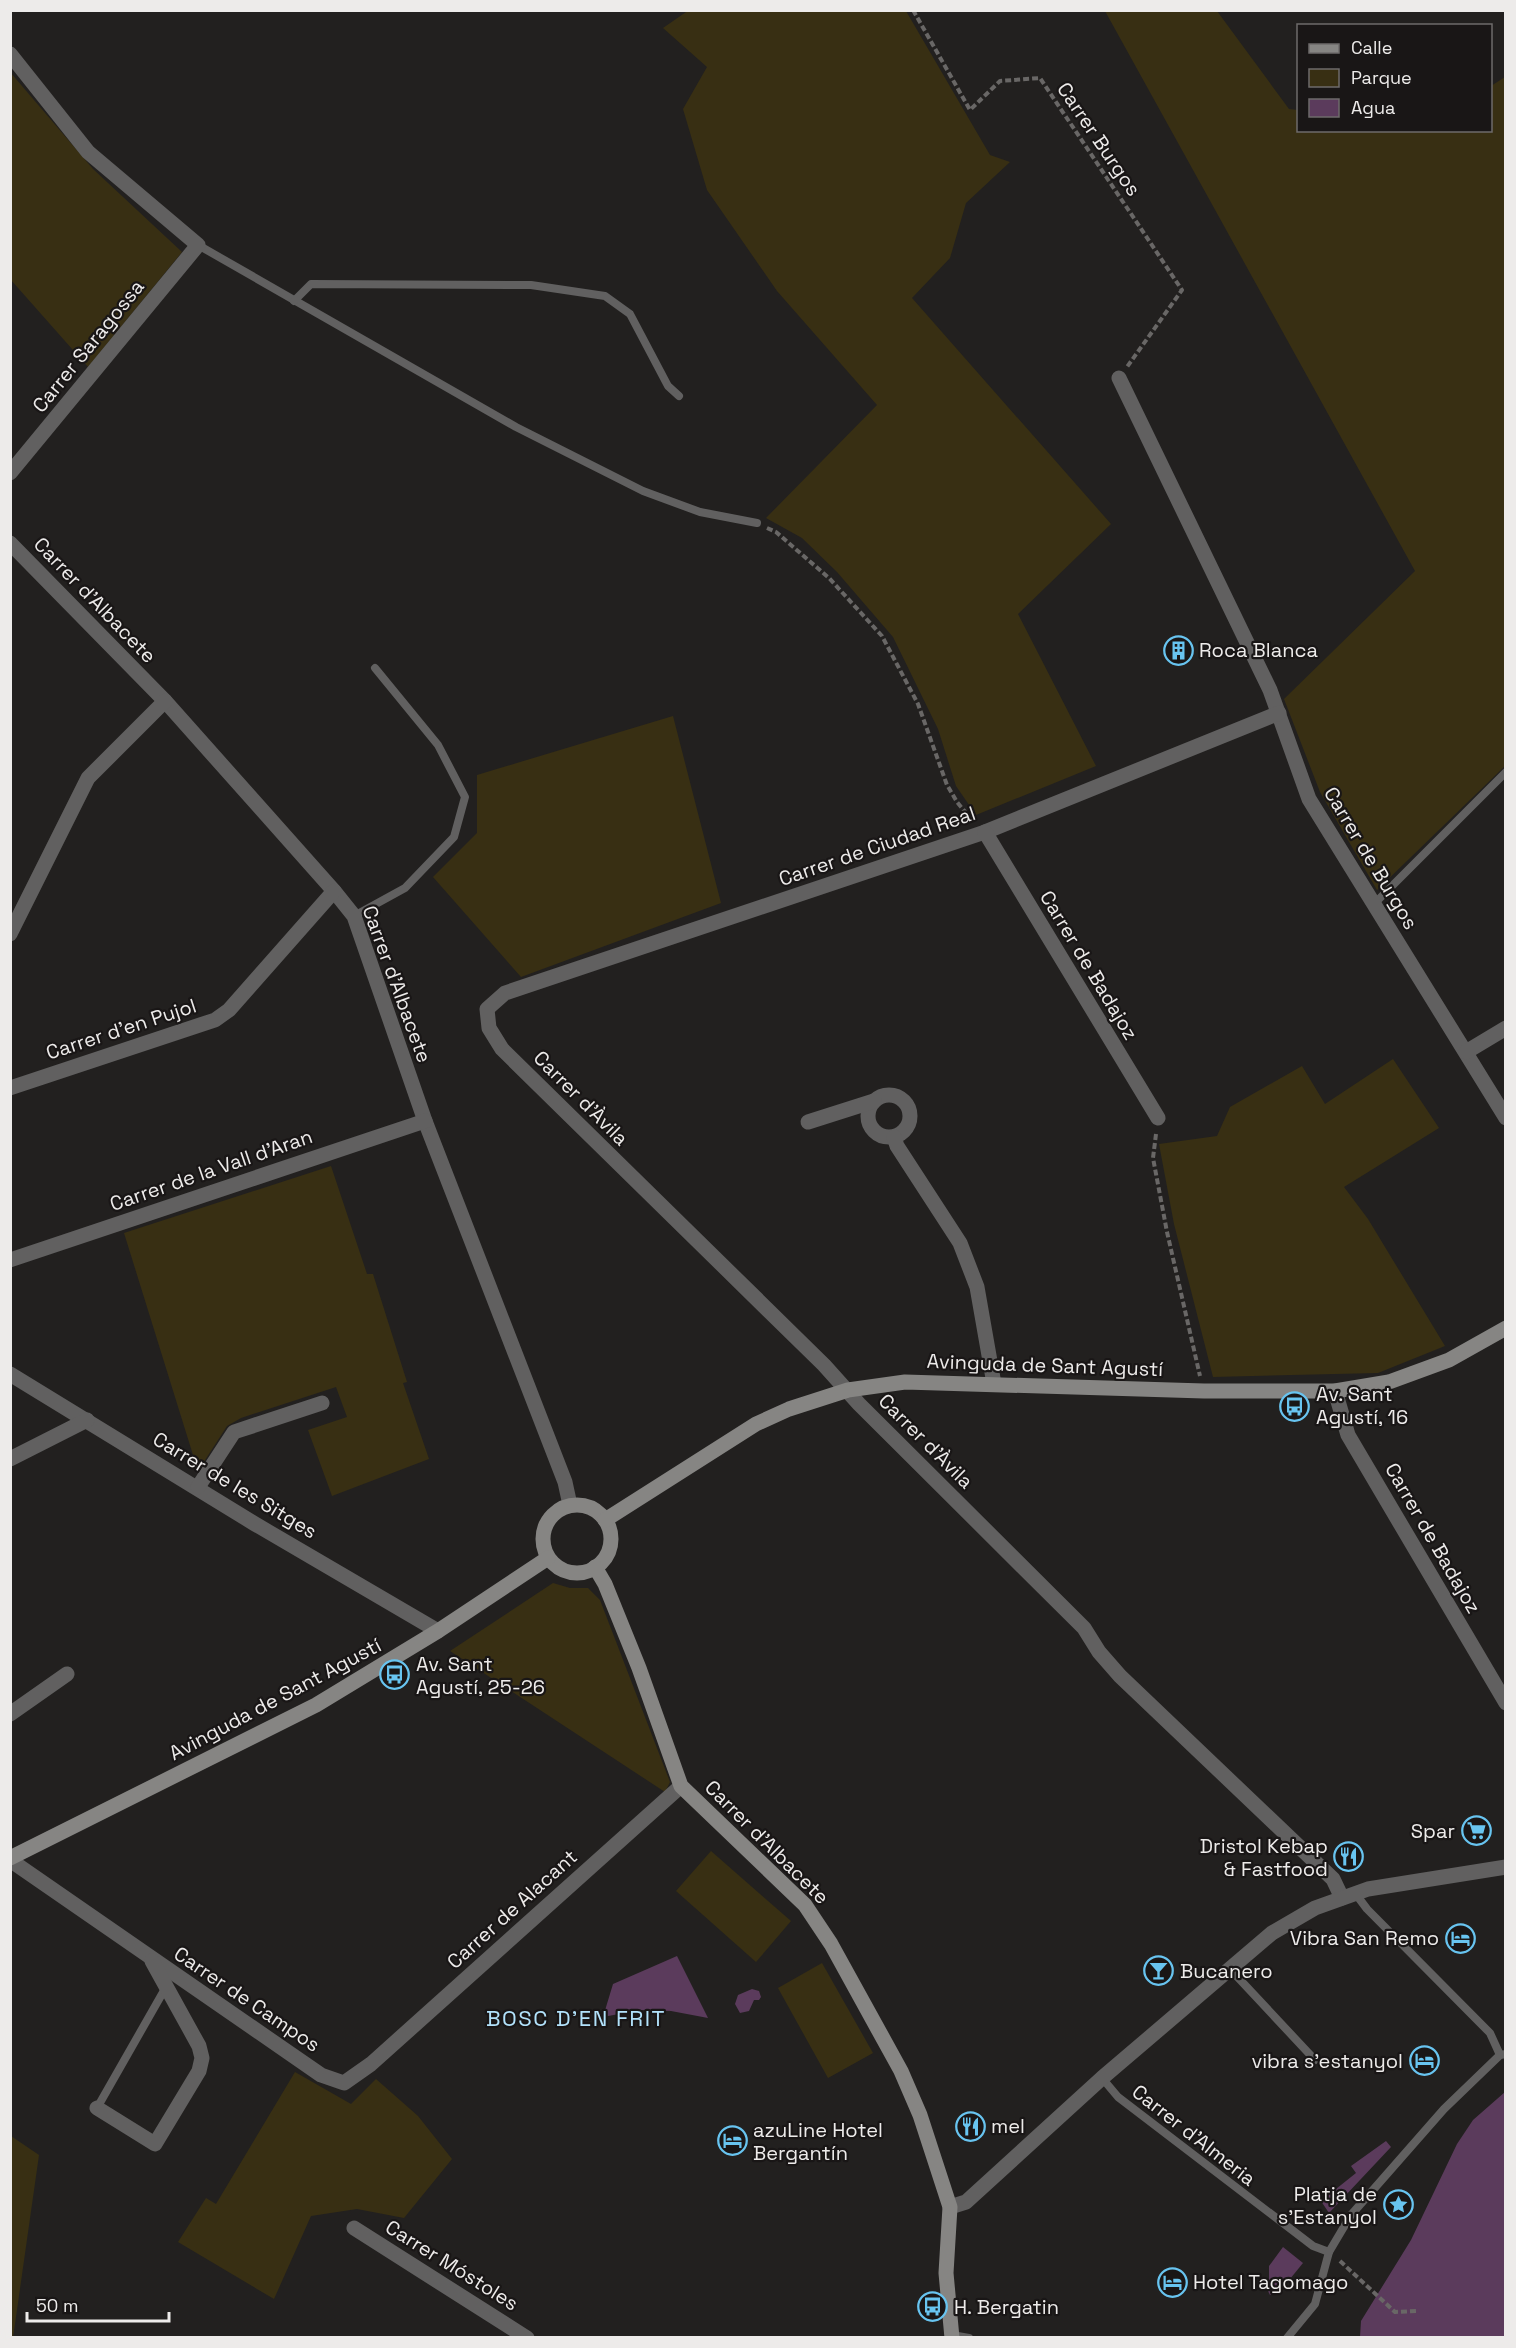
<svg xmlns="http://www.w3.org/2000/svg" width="1516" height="2348" font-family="'Space Grotesk',sans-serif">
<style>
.green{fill:#382f13}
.water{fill:#5b3b5c}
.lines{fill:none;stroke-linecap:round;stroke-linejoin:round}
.path{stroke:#696766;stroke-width:4;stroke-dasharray:6 3;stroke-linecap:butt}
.lane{stroke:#616060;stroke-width:8}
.street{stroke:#616060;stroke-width:15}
.secondary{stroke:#868583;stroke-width:15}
.labels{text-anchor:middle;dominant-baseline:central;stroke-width:4.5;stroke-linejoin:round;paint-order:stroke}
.street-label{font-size:20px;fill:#edebea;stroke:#191616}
.poi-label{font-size:20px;fill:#edebea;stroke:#191616;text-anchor:start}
.quarter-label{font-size:22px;letter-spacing:1.5px;fill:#b2e2fb;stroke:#191616}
</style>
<rect width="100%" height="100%" fill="#22201f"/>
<g class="green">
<path d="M689,10l217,1 84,144 20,7 -44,41 -16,55 -38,40 199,226 -93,90 78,152 -120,49 -20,-29 -18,-57 -45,-92 -56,-65 -35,-34 -36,-20 111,-113 -100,-114 -70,-101 -24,-81 24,-42 -44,-39z"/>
<path d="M1105,11h112l72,98 9,1v20h192l1,-44 14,-9v689l-128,124 -57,-98 -36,-93 131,-128z"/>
<path d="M10,72l83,97 89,83 -94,115 -77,-87z"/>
<path d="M673,716l48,187 -200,74 -88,-100 44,-44v-58z"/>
<path d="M1393,1059l46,69 -95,59 24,32 77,127 -67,27 -165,4 -39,-153 -15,-80 58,-8 13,-29 72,-41 23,38z"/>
<path d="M331,1166l36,108h6l34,108 -4,1 26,76 -97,37 -24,-66 39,-13 -11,-30 -95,31 -14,8 -29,45 -74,-238z"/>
<path d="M553,1583l17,5h18l12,12 70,182 -5,10 -215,-141z"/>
<path d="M711,1851l80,70 -35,41 -80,-71z"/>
<path d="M822,1963l51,90 -45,25 -50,-90z"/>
<path d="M295,2072l56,32 25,-25 42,37 34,43 -48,59 -47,-9 -46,7 -37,83 -96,-57 28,-44 10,6z"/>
<path d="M11,2136l28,19 -26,183 -3,-1z"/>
</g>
<g class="water">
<path d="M677,1956l31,62 -37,-7 -31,-1 -37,7 10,-33z"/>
<path d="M752,1989l7,2 2,6 -2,3h-5l-5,11 -9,2 -5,-9 3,-9z"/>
<path d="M1505,2092v245h-145l1,-16 50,-81 46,-96 16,-24z"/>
<path d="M1386,2141l5,6 -62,66 -8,-12 35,-28 -5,-7z"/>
<path d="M1283,2247l20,16 -26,32h-7l-4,-8 3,-4v-17z"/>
</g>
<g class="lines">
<g class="path">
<path d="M913,10l57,100 30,-29 40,-3 142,212 -55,77"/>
<path d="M767,528l9,4 53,46 53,58 36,68 29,81 10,17 14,17"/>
<path d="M1156,1134l-3,24 14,74 33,144"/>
<path d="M1340,2261l55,51 21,-1"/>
</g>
<g class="lane">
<path d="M198,245l318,182 127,64 57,21 57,11"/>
<path d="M294,301l17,-17 220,1 74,11 25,18 38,72 11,10"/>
<path d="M1374,904l132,-132"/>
<path d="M354,916l51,-28 49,-51 11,-40 -27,-52 -63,-77"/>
<path d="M1355,1893l12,16 123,124 10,22"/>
<path d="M1230,1969l85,91"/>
<path d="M1102,2078l16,19 195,149 16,6"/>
<path d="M97,2108l69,-121"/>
<path d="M952,2335l17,3"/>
<path d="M1287,2338l28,-34 14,-52 22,-37 93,-106 56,-54 6,-1"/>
</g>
<g class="street">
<path d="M10,54l78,98 110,93 -188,228"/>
<path d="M1119,378l151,312 39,109 197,319"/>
<path d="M10,543l155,158 169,190 20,25 71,205 140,361 5,23"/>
<path d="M1279,713l-294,119 -480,161 -18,16 2,19 13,21 322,316 35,39 225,224 15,24 21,24 213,203 9,19"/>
<path d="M985,832l173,286"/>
<path d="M10,934l78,-156 77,-77"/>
<path d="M1466,1052l40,-24"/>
<path d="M10,1088l205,-68 14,-10 105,-119"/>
<circle cx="889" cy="1116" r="21"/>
<path d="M808,1122l66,-21"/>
<path d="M894,1137l3,9 63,97 17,44 17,97"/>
<path d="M10,1260l415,-139"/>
<path d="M10,1374l245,150 183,107"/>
<path d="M1335,1391l13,44 158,268"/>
<path d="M10,1459l77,-39"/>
<path d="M198,1487l36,-55 88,-29"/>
<path d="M10,1714l57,-40"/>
<path d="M10,1860l311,215 23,8 27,-19 310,-278"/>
<path d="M97,2108l58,36 44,-73 3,-13 -3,-12 -47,-85"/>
<path d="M950,2207l16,-5 136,-124 170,-145 43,-25 53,-19 138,-22"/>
<path d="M354,2228l173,110"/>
</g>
<g class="secondary">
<circle cx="577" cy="1539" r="34"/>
<path d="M605,1520l151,-96 33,-15 59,-19 57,-8 299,9h131l54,-9 60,-22 57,-32"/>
<path d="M595,1567l10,17 34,84 42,118 124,119 26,39 70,127 19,44 30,92 -4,66 6,65"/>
<path d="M10,1858l306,-153 122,-74 110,-73"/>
</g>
</g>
<defs>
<symbol id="building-ring" viewBox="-11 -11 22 22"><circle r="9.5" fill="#191616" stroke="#68c4f0" stroke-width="1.5"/><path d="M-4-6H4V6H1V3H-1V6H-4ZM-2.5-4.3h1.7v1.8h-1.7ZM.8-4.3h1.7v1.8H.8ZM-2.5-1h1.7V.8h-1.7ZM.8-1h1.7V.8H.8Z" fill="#68c4f0"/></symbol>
<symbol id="bus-ring" viewBox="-11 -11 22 22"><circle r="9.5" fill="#191616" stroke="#68c4f0" stroke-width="1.5"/><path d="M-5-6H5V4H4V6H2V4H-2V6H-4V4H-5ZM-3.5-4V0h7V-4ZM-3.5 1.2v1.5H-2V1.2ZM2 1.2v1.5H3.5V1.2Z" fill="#68c4f0"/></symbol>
<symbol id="supermarket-ring" viewBox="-11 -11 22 22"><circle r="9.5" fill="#191616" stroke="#68c4f0" stroke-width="1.5"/><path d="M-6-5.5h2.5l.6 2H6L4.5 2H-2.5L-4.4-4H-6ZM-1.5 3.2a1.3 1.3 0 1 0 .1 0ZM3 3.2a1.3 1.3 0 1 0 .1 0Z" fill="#68c4f0"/></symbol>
<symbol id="restaurant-ring" viewBox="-11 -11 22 22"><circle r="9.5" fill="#191616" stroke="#68c4f0" stroke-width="1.5"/><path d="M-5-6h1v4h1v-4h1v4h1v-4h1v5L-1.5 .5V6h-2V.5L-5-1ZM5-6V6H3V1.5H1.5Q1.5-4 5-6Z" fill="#68c4f0"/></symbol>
<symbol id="hotel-ring" viewBox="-11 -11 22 22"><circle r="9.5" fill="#191616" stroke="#68c4f0" stroke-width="1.5"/><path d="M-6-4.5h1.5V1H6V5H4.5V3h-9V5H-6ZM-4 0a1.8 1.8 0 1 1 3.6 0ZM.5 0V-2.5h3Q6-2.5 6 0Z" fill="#68c4f0"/></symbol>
<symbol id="bar-ring" viewBox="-11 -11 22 22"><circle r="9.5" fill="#191616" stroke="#68c4f0" stroke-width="1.5"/><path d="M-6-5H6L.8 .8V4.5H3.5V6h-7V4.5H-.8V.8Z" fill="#68c4f0"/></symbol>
<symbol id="sight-ring" viewBox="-11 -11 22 22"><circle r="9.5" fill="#191616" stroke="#68c4f0" stroke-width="1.5"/><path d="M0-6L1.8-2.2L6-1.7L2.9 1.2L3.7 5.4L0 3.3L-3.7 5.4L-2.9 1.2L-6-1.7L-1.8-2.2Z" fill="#68c4f0"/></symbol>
</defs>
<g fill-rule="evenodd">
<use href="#building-ring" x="1162" y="634" width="33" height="33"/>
<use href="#bus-ring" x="1278" y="1390" width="33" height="33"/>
<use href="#bus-ring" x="378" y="1658" width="33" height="33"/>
<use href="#supermarket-ring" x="1460" y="1814" width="33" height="33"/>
<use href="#restaurant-ring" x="1332" y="1840" width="33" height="33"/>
<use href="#hotel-ring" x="1444" y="1922" width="33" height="33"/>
<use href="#bar-ring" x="1142" y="1954" width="33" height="33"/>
<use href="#hotel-ring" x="1408" y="2044" width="33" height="33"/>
<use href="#restaurant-ring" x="954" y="2110" width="33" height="33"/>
<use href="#hotel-ring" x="716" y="2124" width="33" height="33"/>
<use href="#sight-ring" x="1382" y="2188" width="33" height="33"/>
<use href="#hotel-ring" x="1156" y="2266" width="33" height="33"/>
<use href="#bus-ring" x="916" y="2290" width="33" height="33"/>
</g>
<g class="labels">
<g class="street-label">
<text transform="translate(1099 139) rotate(56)">Carrer Burgos</text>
<text transform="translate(88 346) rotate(-51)">Carrer Saragossa</text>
<text transform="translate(95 600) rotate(46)">Carrer d'Albacete</text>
<text transform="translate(877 846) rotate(-19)">Carrer de Ciudad Real</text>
<text transform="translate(1371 858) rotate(59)">Carrer de Burgos</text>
<text transform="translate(1089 965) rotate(59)">Carrer de Badajoz</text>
<text transform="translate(397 984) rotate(70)">Carrer d'Albacete</text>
<text transform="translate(121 1029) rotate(-18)">Carrer d'en Pujol</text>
<text transform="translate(581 1098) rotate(45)">Carrer d'Àvila</text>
<text transform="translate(211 1170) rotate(-19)">Carrer de la Vall d'Aran</text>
<text transform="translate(1045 1365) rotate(2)">Avinguda de Sant Agustí</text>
<text transform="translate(926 1441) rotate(45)">Carrer d'Àvila</text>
<text transform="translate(235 1485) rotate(31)">Carrer de les Sitges</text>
<text transform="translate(1433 1538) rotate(60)">Carrer de Badajoz</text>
<text transform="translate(275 1699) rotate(-28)">Avinguda de Sant Agustí</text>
<text transform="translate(767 1842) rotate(45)">Carrer d'Albacete</text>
<text transform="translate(512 1909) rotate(-42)">Carrer de Alacant</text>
<text transform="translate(247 1999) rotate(34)">Carrer de Campos</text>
<text transform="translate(1194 2135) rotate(38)">Carrer d'Almeria</text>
<text transform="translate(452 2265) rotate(32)">Carrer Móstoles</text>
</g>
<g class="poi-label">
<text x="1199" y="650">Roca Blanca</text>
<text x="1316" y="1394">Av. Sant<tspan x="1316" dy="23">Agustí, 16</tspan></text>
<text x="416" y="1664">Av. Sant<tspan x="416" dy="23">Agustí, 25-26</tspan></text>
<text x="1455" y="1831" text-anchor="end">Spar</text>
<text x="1328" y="1846" text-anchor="end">Dristol Kebap<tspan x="1328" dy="23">&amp; Fastfood</tspan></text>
<text x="1439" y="1938" text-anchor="end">Vibra San Remo</text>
<text x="1180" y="1971">Bucanero</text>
<text x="1403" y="2061" text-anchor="end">vibra s'estanyol</text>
<text x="991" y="2126">mel</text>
<text x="753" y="2130">azuLine Hotel<tspan x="753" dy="23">Bergantín</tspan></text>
<text x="1377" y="2194" text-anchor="end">Platja de<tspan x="1377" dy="23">s'Estanyol</tspan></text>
<text x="1193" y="2282">Hotel Tagomago</text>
<text x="954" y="2307">H. Bergatin</text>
</g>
<g class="quarter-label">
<text x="576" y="2018">BOSC D'EN FRIT</text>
</g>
</g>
<rect width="1516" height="2348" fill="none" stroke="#edebea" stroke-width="24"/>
<rect x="1297" y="24" width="195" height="108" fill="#191616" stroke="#6e6b6b" stroke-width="1.5"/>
<rect x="1309" y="44" width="30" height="9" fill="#868583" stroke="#6e6b6b" stroke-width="1.5"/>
<text x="1351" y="54" font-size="18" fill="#edebea">Calle</text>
<rect x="1309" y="69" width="30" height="18" fill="#382f13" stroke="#6e6b6b" stroke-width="1.5"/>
<text x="1351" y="84" font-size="18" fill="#edebea">Parque</text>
<rect x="1309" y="99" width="30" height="18" fill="#5b3b5c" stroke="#6e6b6b" stroke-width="1.5"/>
<text x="1351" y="114" font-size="18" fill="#edebea">Agua</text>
<path d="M27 2312v9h142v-9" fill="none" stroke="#edebea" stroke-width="3"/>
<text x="36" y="2312" font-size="18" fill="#edebea" stroke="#191616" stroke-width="4.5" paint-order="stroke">50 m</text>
</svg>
